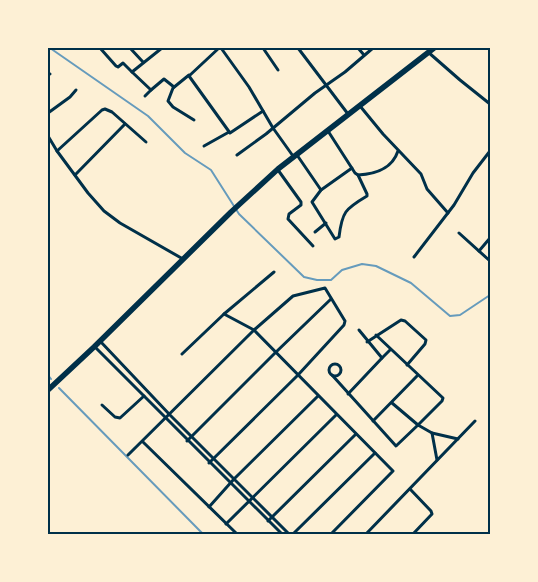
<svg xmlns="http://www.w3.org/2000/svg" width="538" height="582" font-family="'Asap Condensed',sans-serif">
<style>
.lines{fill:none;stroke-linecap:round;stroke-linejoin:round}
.stream{stroke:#669bbc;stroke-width:2}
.minor{stroke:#003049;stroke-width:3}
.trunk{stroke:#003049;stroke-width:5.5}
.neatline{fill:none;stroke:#003049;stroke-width:2}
</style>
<rect width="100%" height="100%" fill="#fdf0d5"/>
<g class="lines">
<g class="stream">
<path d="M50,48l98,68 37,37 26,17 28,44 65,63 13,3h14l11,-10 20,-6 14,2 35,17 39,33 10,-1 30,-20"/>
<path d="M48,375l3,4"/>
<path d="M59,388l144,146"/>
</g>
<g class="minor">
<path d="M100,48l16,18 2,1 5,-4 9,9 30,-24"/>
<path d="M130,48l13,14"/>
<path d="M219,48l-30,28 41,57 33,-22"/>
<path d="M221,48l28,39 24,41 20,28"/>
<path d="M263,48l15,22"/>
<path d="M298,48l50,66"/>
<path d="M358,48l6,7"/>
<path d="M428,52l32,28 30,24"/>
<path d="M132,72l19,18 -6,6"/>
<path d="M48,75l2,-1"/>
<path d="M189,75l-16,13 -5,13 5,6 21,13"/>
<path d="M151,90l13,-11 10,8"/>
<path d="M360,106l23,28 38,40 6,15 21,24"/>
<path d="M48,113l22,-16 6,-7"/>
<path d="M328,131l27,42 3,2c18,-1 34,-6 40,-24"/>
<path d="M48,136l9,15 31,42 16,18 16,12 63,36"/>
<path d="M204,146l25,-14"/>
<path d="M57,151l45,-41 3,-1 7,3 34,30"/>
<path d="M237,155l29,-21 49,-41 30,-21 28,-24"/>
<path d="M297,155l24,35"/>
<path d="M352,168l-31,22 -9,12 23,37 4,-2c3,-25 6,-28 28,-41v-2l-9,-19"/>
<path d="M278,170l23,32v3l-12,9 -1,5 25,27"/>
<path d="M75,175l50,-51"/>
<path d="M315,232l11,-9"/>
<path d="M459,233l31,28"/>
<path d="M479,251l11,-13"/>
<path d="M414,257l40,-52 19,-32 17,-22"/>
<path d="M224,314l30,16 139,141 -62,63"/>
<path d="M376,335l67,63 -1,3 -24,24 -26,-22"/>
<path d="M100,341l70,74 119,119"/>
<path d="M367,342l34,-22 4,1 21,19 -1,4 -18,21"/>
<path d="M95,347l187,187"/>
<path d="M182,354l42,-40 50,-42"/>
<path d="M382,358l8,-8"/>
<circle cx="335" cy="370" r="6"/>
<path d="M332,375l64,71 22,-21 14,8 5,27"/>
<path d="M348,394l34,-36 -23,-28"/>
<path d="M102,405l13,12 5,1 24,-22"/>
<path d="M373,421l44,-45"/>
<path d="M432,433l26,6"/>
<path d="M187,441l88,-88 56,-54"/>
<path d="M143,442l94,92"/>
<path d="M128,455l126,-125 39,-34 32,-8 20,33 -1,4 -46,50 -89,88"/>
<path d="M410,489l21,22 1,3 -19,20"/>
<path d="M209,507l25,-28 84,-83"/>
<path d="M268,521l88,-87"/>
<path d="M226,524l110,-109"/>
<path d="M293,534l82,-81"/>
<path d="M366,534l109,-113"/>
</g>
<path class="trunk" d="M48,390l46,-43 137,-135 47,-43 156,-121"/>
</g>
<rect width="538" height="582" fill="none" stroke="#fdf0d5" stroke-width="98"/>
<rect x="49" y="49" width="440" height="484" class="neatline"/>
</svg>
